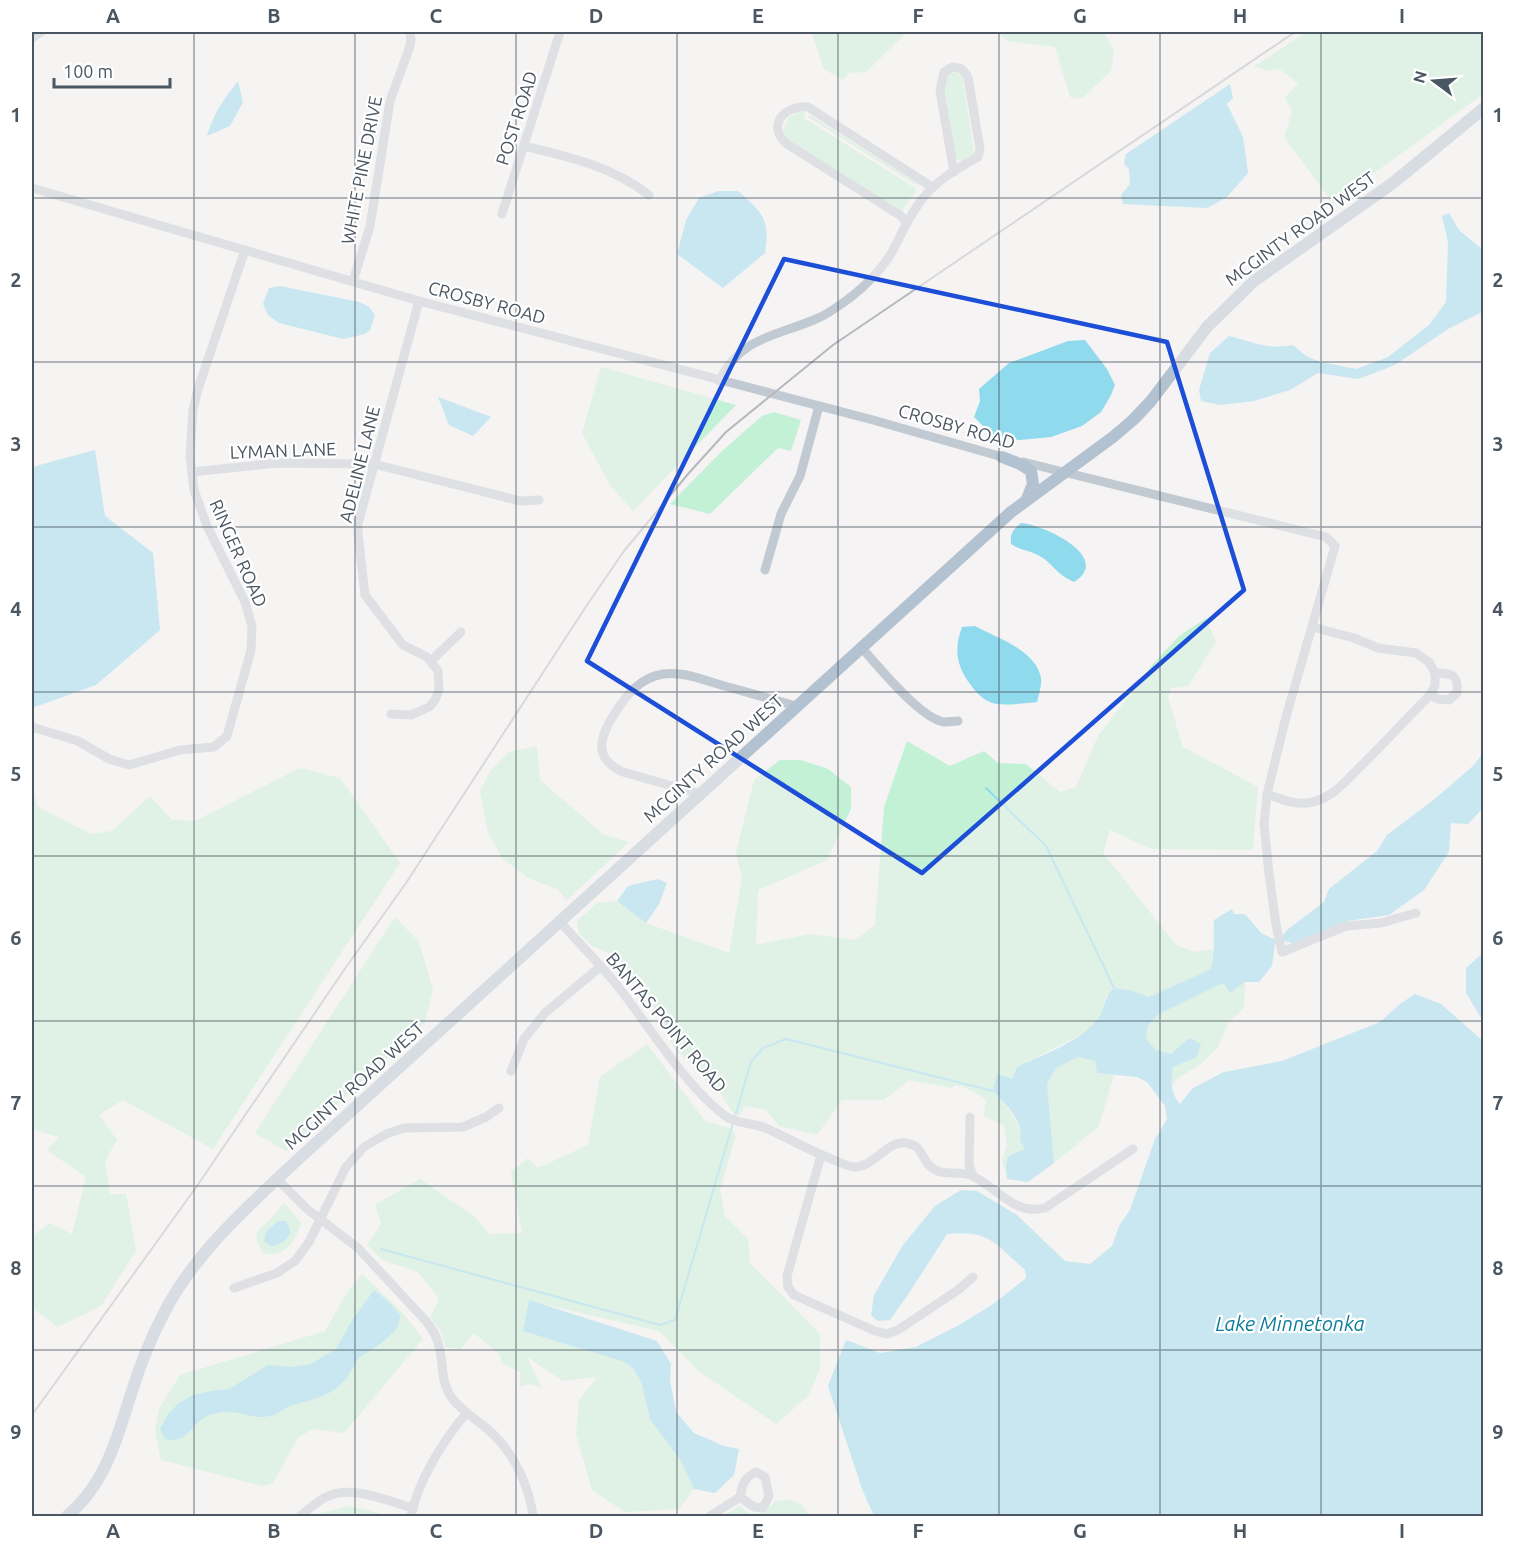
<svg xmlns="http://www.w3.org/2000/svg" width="1515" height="1548" font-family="Ubuntu,sans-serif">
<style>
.green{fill:#c3f1d5}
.water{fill:#90daee}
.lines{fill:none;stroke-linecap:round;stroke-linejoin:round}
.stream{stroke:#90daee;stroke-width:2}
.minor{stroke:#c1cad2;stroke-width:9}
.major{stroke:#b3c2d1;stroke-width:12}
.rail{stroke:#b5b8bd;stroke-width:2}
.marked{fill:none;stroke:#1d4ed8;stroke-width:4.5;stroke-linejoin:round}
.grid{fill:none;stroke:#4a5661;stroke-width:1.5;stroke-opacity:0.55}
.labels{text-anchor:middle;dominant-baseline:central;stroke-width:4.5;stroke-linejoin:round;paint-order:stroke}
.street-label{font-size:18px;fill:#4a5661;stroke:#fff}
.water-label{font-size:20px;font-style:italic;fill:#0c7c9b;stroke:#fff}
.neatline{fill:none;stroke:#4a5661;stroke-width:2}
.grid-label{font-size:20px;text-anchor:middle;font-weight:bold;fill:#4a5661}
</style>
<rect width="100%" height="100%" fill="#f5f3f3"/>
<g class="green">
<path d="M811,32h96l-41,40 -17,1 -6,7 -19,-11z"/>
<path d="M995,32h109l10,19 -3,20 -30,28 -11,-2 -15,-50 -46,-6z"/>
<path d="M1306,32h177v62l-150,109 -49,-66 8,-25 -7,-14 13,-15 -19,-14 -12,2 -12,-5z"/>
<path d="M951,72l8,2 4,4 11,75 -5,6 -9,2 -4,-2 -13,-79 2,-4z"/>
<path d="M799,112h6l-1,6 111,70 1,3 -15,21 -110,-69 -8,-12 6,-14z"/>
<path d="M810,115l107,68 -1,2 -108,-68z"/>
<path d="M601,367l135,38 -103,106 -23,-26 -28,-52z"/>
<path d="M774,412l27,8 -10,31 -13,-3 -68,66 -40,-10 52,-53 40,-35z"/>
<path d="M1206,618l10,24 -28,44 -17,2 -3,10 15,49 75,40 -5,63 -102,-1 -41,-19 -7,23 73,92 18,7 18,-3 2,11 -3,9 -62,28 -16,-6 -27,5 -6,21 -14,15 -69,35 -5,12 -19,12c19,20 26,31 32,58l-19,13 1,17 -5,-19 5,-14 -3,-20 -20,-10 2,-16c-9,-7 -20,-13 -31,-15l-3,3 -43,-8 -25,20h-42l-25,35 -38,-9 -13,-16 -21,-4 -5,9 -7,-2 -16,-25 -8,-4 -36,-38 -25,-50 -31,-40 -25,-10 -13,-13 -2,-12 20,-18 20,-2 29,22 83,30 13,-75 -6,-25 18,-73 26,-20h21l27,9 23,18v22l-24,51 -69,30 -2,55 54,-11 46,6 19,-15 9,-118 23,-66 43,25 34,-15 14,12 28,1 34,28 16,-5 22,-51 55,-72 26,-28z"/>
<path d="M537,746l3,34 64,55 25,7 -62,58 -10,-11 -27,-10 -27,-20 -15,-26 -8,-42 11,-21 18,-18z"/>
<path d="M300,768l40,10 60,85 -187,286 -90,-49 -24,15 18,25 -12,21 5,33h16l10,57 -35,55 -43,21 -26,-19v-72l18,-13 22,11 14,-57 -39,-27 12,-13 -27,-8v-346l5,23 53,28 22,-3 38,-35 22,24 23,1z"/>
<path d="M395,917l24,25 14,48 -9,34 -138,127 -31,-18z"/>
<path d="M1245,982l-1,26 -16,15 -10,24 -16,16 -25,16 -6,7 2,-19 24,-10 -8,-19 -17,16 -16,-4 -10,-11 2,-14 11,-11 64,-31z"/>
<path d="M647,1044l58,77 27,8 4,6 -16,55 5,26 23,23 2,24 70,71v35l-12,27 -32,28 -76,-52 -41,-41 -130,-30 104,67 9,16 8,35 31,42 13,28 -15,20 -54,3 -33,-22 -16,-56 3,-34 18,-23 -34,4 -36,-24 15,31 -11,-4 -12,3 2,-14 -20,-11 -1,-7 -26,-22 -13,16 -15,-2 -6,-17 -10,-12 9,-19 -21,-27 -36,-12 -15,-15 14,-21 -6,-19 45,-26 55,38 14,17 33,-1 -11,-61 17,-14 10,10 50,-23 12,-68z"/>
<path d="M1078,1057l17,4 2,12 17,2 -15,51 -45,37 -7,-79 9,-16z"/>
<path d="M284,1203l17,20c-5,17 -16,36 -38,30 -15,-24 -1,-23 12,-39 4,-4 4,-8 9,-11z"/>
<path d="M362,1274l41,39 20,26 -79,94 -32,-4 -14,9 -25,45 -10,3 -102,-26 -6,-30 4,-21 21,-34 145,-44 23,-40z"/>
<path d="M791,1500l10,4 8,12h-86l17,-10 10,8 14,-1 11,-12z"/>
<path d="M350,1506l40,10h-74l5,-3z"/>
</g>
<g class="water">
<path d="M238,81l5,21 -13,24 -23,10c6,-22 17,-37 31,-55z"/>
<path d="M1230,84l3,14 -6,6 16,33 5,36 -21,24 -20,11 -84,-4 -2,-9 9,-11 -1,-15 -5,-5 2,-10z"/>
<path d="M718,191h20c25,22 32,28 27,62l-42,35 -46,-34 9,-34 13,-22z"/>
<path d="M1449,213l10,17 24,20v63h-3l-32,16 -53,36 -37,14 -40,-6 -28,17 -36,11 -34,4 -19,-4 -2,-11 11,-37 19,-17c24,6 38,14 64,9l13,11 15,6 35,7 32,-12 41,-32 17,-23 2,-60 -6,-26z"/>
<path d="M280,286l79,16 10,5 6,8 -5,15 -5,4 -22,5 -64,-16 -11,-8 -5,-11 6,-16z"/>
<path d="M1085,340l22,29 8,16 -5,12 -9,15 -19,14 -31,11 -31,3 -26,-3 -20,-20 6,-16 -1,-12 30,-26 59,-22z"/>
<path d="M438,397l53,20 -18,19 -24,-11z"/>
<path d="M95,450l10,66 48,37 7,77 -64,55 -64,23v-241z"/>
<path d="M1021,523c21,1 93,34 53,59 -17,-8 -18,-14 -31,-24 -11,-8 -22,-7 -32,-14 -1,-10 2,-15 10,-21z"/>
<path d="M975,626c22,12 61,24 66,52 1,7 -2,16 -4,24 -11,1 -37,5 -47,0 -9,-4 -14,-10 -20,-18 -14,-19 -16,-35 -8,-57z"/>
<path d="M1483,753v55l-15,16 -17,-1 -2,29 -25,38 -35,25 -42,6 -54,22 -9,-2 -9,3 -3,22 -13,16h-14l-15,11 -7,-10 -64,31 -11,11 -2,14 10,11 15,4 18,-16 12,6 -4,13 -24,10c-2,14 -3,26 7,37l13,-16 31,-16 58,-11 98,-39 20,-18 15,-10 26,10 42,37v475h-609l-12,-27 -34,-103 18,-46 34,13 36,-6 43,-22 33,-20 34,-27 -1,-8c-31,-27 -35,-40 -78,-36l-40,62 -17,24 -12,1 -7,-6 3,-20 29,-50 32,-39 26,-16 16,1 40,24 48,46 25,3 22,-18 7,-20 11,-16 25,-71 12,-20 -2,-13 -18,-24 -10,-5 -40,-4 -2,-12 -17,-4 -22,11 -9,16 7,79 -26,19 -21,-3c-2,-23 -2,-22 18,-30l-5,-9c4,-20 -15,-36 -27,-49l4,-17 15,5 5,-12c27,-13 61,-24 80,-47 9,-10 5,-21 17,-32l19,3 16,6 62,-28c4,-11 2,-35 3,-49l18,-11 2,5h11l16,19 12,6 9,-3 5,-6 37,-28 5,-13 48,-38 10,-16 49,-37 38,-33z"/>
<path d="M658,879l9,4 -8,21 -13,19 -29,-22 11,-15z"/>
<path d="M1483,953v68l-17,-28v-25z"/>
<path d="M278,1221h8l5,11c-5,9 -10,13 -21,14l-6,-5 2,-9z"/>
<path d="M374,1290l16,13 10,12 -1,9 -3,6c-7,6 -14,13 -22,18 -4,3 -11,6 -15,10 -6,6 -8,17 -15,23 -14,16 -34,19 -54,25 -7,3 -13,9 -21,10 -21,5 -33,-11 -59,-1 -22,9 -21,30 -45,24l-5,-10 8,-15 11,-11 14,-8 18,-4 18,-2 39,-24 23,2 20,-3 25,-15 15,-27z"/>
<path d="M529,1300l128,41 14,23 -1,16 6,32 18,21 30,13 15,3 -5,26 -19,18 -21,-4 -13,-28 -31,-42 -8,-35 -9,-16 -11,-7 -99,-30z"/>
</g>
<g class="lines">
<g class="stream">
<path d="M986,788l60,58 68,142"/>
<path d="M735,1117l16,-55 12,-14 23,-9 207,52"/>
<path d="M381,1249l279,76 15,-5 58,-197"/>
</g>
<g class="minor">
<path d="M32,38l9,-6"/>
<path d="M524,146c45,11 88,20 125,49"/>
<path d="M32,188l387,113 454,119 133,38"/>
<path d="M502,214l58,-182"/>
<path d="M906,222l-5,-6 -114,-72c-21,-18 -3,-39 21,-37l124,80"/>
<path d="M353,281l17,-55 20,-125 19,-52 2,-9 -1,-8"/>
<path d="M719,381c21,-44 58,-45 97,-62 13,-5 24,-14 35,-22 14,-11 28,-25 38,-40 12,-20 19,-41 34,-59 14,-18 35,-30 55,-41l2,-8 -12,-72 -6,-8 -9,-2 -9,5 -4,19 14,81"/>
<path d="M1023,462l303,75 9,9 -49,171 -19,77 -3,30 5,50 7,51 6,27 64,-26 35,-3 35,-10"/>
<path d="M192,472l85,-9 97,1 146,37 19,-1"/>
<path d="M765,570l16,-56 19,-38 19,-70"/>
<path d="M861,647c17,19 59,71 83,75 4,0 10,-1 14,-1"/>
<path d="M431,661l30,-29"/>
<path d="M1430,695l8,4 11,1 8,-7c2,-19 -6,-20 -22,-20"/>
<path d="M391,714l20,1 18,-8 6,-7 4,-10 -1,-19 -11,-14 -24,-12 -38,-50 -7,-61v-10l61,-223"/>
<path d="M32,727l46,14 31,18 20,6 51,-15 34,-3 13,-11 24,-86 1,-24 -7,-24 -38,-76 -13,-36 -4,-34 3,-46 5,-21 47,-139"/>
<path d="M700,794l-77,-22c-31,-14 -23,-36 -8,-59 12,-19 25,-35 48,-39 20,-3 40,6 58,11 25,7 50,14 75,21"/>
<path d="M1267,794c16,6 32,13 49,7 17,-5 28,-18 40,-30 25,-24 49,-51 74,-76l5,-10v-12l-6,-11 -13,-9 -38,-5 -24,-10 -42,-11"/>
<path d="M560,922c20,22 42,44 60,67 30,39 66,97 104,126 10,8 27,8 39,12 22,9 43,22 66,31 7,3 17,8 25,9 22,1 36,-35 61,-21 8,5 9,16 16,21 11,10 26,3 39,8 27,11 43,41 75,33l88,-59"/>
<path d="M511,1071l13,-32 21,-26 55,-46"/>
<path d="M970,1117l-1,48 4,11"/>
<path d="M821,1155l-34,121 1,11 6,8 81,36 12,3 11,-4 60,-40 15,-13"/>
<path d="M277,1179l30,30 51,39 68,73c6,8 11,15 13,25 5,18 1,36 13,52 11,15 29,24 42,37 21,21 35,51 39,81"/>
<path d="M234,1288l43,-15 18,-12 14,-19 37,-75 18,-20 22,-13 18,-6 59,-1 23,-10 13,-9"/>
<path d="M300,1516c8,-6 16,-14 26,-19 26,-13 61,4 87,11"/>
<path d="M411,1516c8,-38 31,-73 55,-103"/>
<path d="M710,1516l30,-19c2,-13 5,-20 16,-25l9,5 4,19 -6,12 -9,-1 -14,-10"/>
</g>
<g class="major">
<path d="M1002,457l18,7 11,7 2,13 -6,15"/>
<path d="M67,1516c41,-34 51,-83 67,-131 8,-25 18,-49 30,-72 32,-63 90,-112 141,-160l706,-641 102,-75 20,-17 18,-19 56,-74 47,-46 139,-98 91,-75"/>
</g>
<path class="rail" d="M32,1415l165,-229 147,-216 62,-87 181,-278 37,-54 64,-77 38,-42 107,-87 462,-313"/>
</g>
<path d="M0 0H1515V1548H0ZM784,259l383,83 77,248 -322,283 -335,-212z" fill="#f5f3f3" fill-opacity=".55" fill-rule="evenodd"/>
<path class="marked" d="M784,259l383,83 77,248 -322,283 -335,-212z"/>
<path class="grid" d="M194,32v1484M355,32v1484M516,32v1484M677,32v1484M838,32v1484M999,32v1484M1160,32v1484M1321,32v1484M32,198h1452M32,362h1452M32,527h1452M32,692h1452M32,856h1452M32,1021h1452M32,1186h1452M32,1350h1452"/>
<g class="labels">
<g class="street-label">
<text transform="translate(516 118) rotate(-72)">POST ROAD</text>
<text transform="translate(361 170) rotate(-79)">WHITE PINE DRIVE</text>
<text transform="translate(1300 228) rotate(-36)">MCGINTY ROAD WEST</text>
<text transform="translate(487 302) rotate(15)">CROSBY ROAD</text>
<text transform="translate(957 426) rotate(16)">CROSBY ROAD</text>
<text transform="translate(283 450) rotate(-2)">LYMAN LANE</text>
<text transform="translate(359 464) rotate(-76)">ADELINE LANE</text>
<text transform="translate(239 553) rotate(66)">RINGER ROAD</text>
<text transform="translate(713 758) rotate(-42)">MCGINTY ROAD WEST</text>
<text transform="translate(667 1022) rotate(50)">BANTAS POINT ROAD</text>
<text transform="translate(354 1085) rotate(-42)">MCGINTY ROAD WEST</text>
</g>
<g class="water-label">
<text x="1290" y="1323">Lake Minnetonka</text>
</g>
</g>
<rect width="1515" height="1548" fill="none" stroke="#ffffff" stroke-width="66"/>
<g transform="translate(1434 81) rotate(286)" stroke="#ffffff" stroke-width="4.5" paint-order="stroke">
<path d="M0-4.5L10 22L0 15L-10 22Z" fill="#4a5661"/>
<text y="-9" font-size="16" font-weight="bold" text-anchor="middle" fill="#4a5661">N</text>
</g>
<path d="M54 78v9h116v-9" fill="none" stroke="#4a5661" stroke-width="3"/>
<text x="63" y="78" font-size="18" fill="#4a5661" stroke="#ffffff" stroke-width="4.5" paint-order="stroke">100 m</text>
<rect x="33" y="33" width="1449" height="1482" class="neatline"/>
<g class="grid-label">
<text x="113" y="23">A</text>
<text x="274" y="23">B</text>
<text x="436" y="23">C</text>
<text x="596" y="23">D</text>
<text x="758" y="23">E</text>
<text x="918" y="23">F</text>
<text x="1080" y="23">G</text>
<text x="1240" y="23">H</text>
<text x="1402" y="23">I</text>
<text x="16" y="122">1</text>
<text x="1498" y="122">1</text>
<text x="16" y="287">2</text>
<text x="1498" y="287">2</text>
<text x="16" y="451">3</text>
<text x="1498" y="451">3</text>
<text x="16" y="616">4</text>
<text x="1498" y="616">4</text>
<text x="16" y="781">5</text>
<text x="1498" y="781">5</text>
<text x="16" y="945">6</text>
<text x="1498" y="945">6</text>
<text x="16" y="1110">7</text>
<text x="1498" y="1110">7</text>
<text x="16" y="1275">8</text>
<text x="1498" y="1275">8</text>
<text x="16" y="1439">9</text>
<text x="1498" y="1439">9</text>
<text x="113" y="1538">A</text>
<text x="274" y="1538">B</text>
<text x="436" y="1538">C</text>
<text x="596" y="1538">D</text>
<text x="758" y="1538">E</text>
<text x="918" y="1538">F</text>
<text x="1080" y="1538">G</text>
<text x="1240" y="1538">H</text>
<text x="1402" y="1538">I</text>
</g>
</svg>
